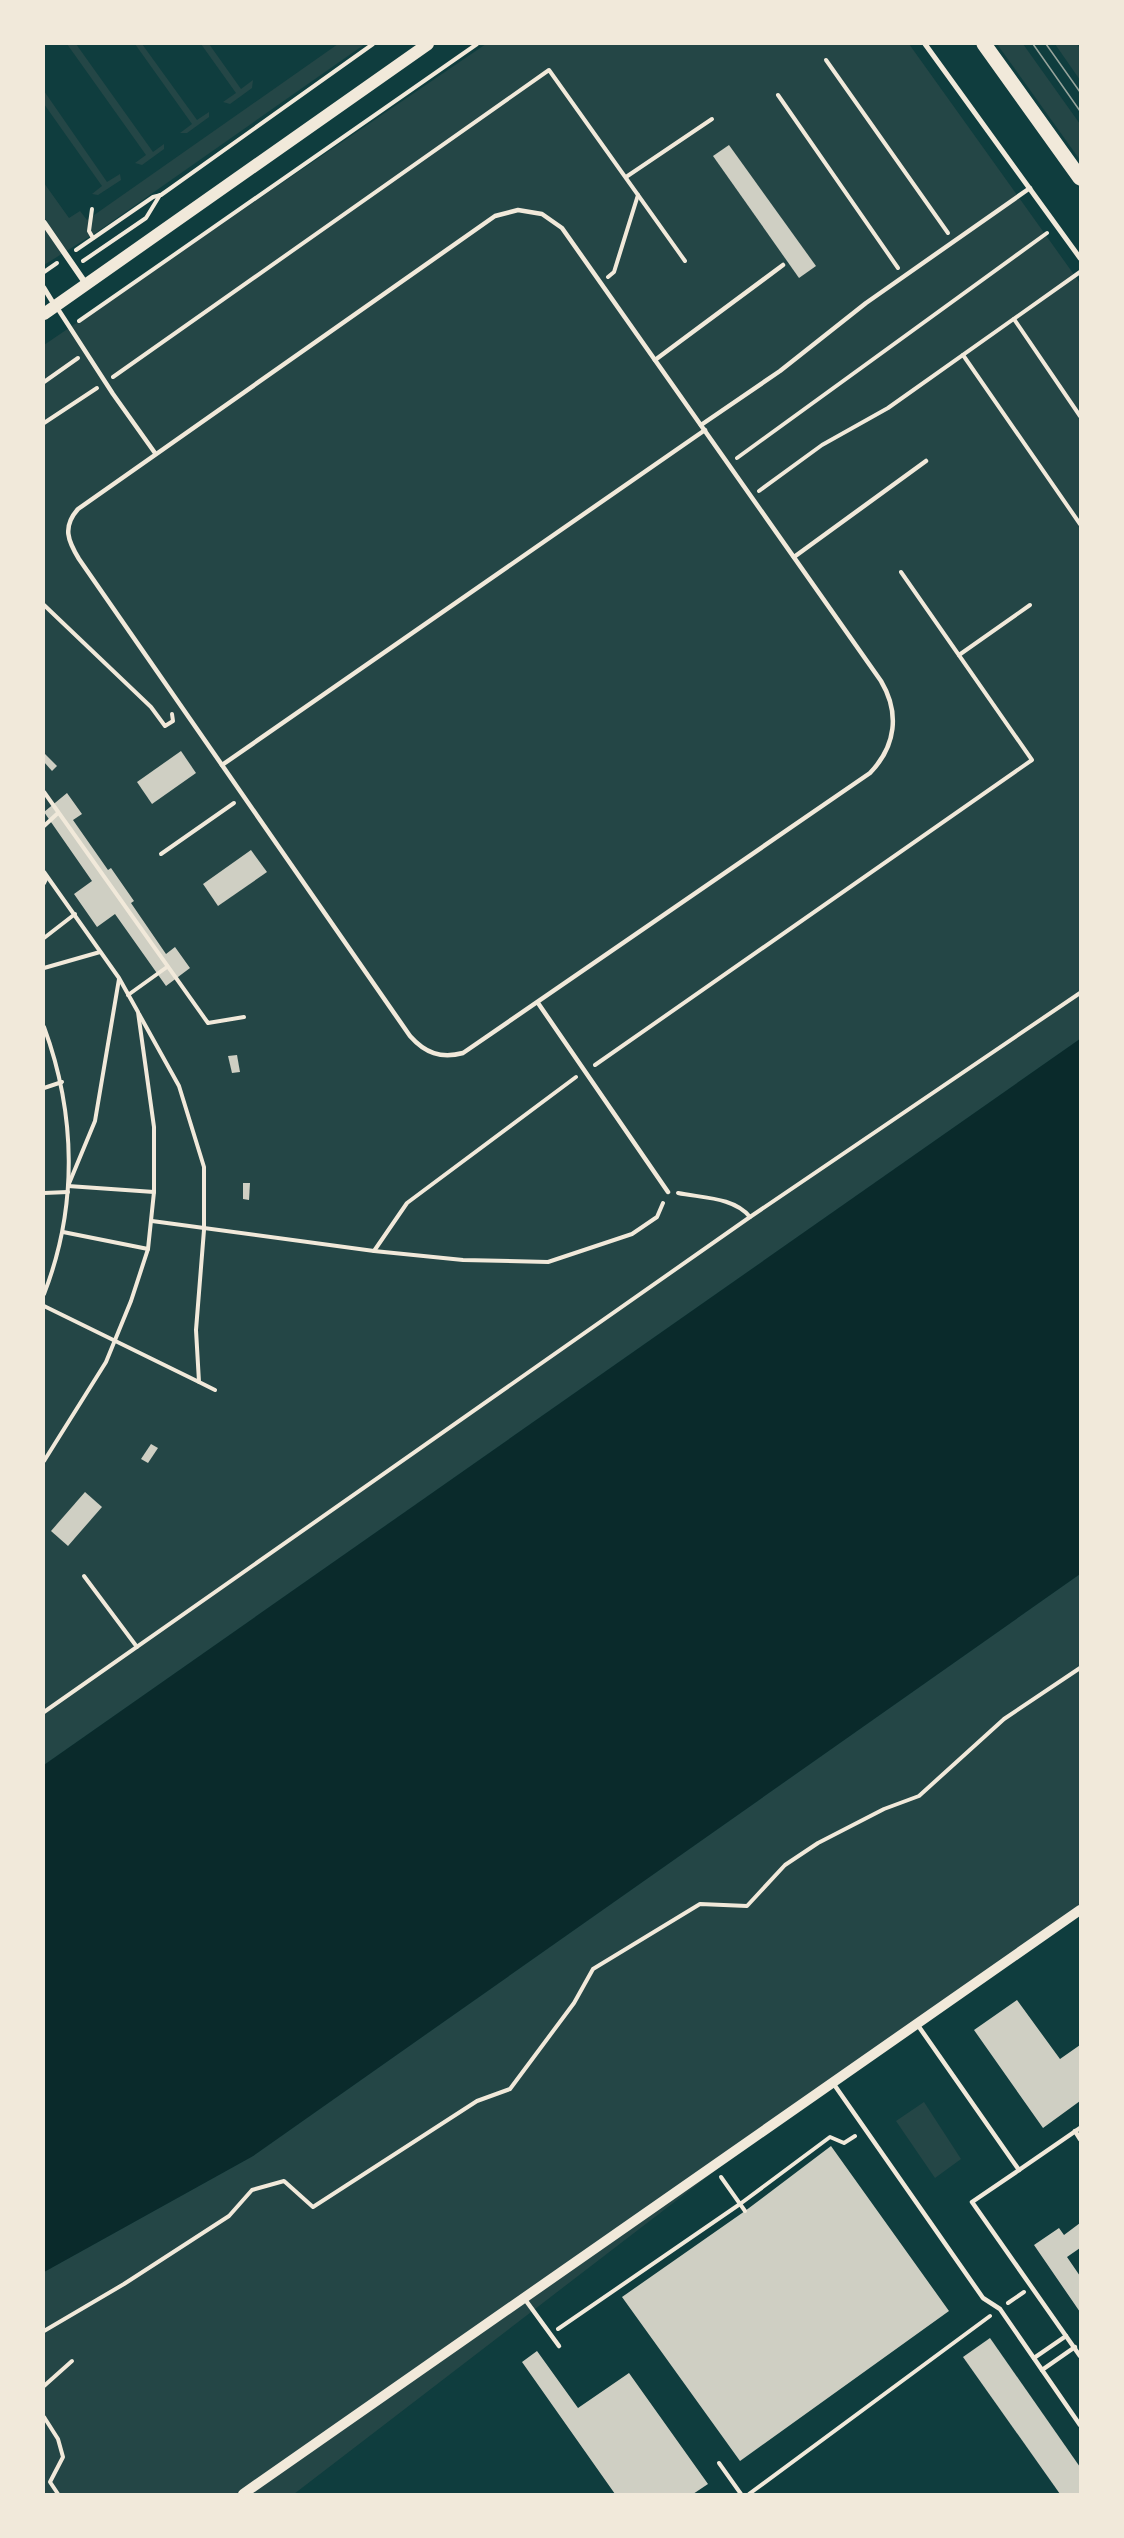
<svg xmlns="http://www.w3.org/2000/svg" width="1124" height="2538" font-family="Montserrat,sans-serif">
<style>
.green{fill:#244646}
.water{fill:#0a2a2b}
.building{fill:#cfcfc3}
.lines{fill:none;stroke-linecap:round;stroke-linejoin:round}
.path{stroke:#f1e9da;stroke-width:4}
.service{stroke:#f1e9da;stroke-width:4.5}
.pedestrian{stroke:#f1e9da;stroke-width:5}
.minor{stroke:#f1e9da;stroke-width:6}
.tertiary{stroke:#f1e9da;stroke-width:10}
.secondary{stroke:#f1e9da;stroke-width:12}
.primary{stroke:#f1e9da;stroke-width:15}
.tram{stroke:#97a49c;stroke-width:1.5}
</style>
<rect width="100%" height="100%" fill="#0f3d3e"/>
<g class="green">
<path d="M67,44h9l77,108 11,-8v5l-22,16 -7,-2 11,-8z"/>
<path d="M135,44h7l55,76 12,-8v5l-22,16h-7l12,-9z"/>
<path d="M201,44h8l32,45 12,-9 -1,8 -22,16 -7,-2 13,-9z"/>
<path d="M338,44h27l-268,188 -53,33v-82l25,35 11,-7 7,9z"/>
<path d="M486,44h423l171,239v756l-1036,726v-1420z"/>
<path d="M997,44h26l57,80v36z"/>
<path d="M1055,44h22l3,5v31z"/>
<path d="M44,91l63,91 13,-8 1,6 -23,15 -6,-1 10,-8 -58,-82z"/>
<path d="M1080,1574v334l-248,173 -538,413h-250v-222l209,-116z"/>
<path d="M924,2102l37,57 -26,19 -39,-57z"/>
</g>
<path class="water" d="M1080,1039v535l-827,582 -209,116v-507z"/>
<g class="building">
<path d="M729,145l87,121 -17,12 -86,-122z"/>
<path d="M181,751l15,22 -44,31 -15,-22z"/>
<path d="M45,754l12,12 -5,5 -8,-9z"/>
<path d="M67,793l15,21 -9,6 35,50 3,-2 23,33 -3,2 35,51 9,-7 15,21 -24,18 -51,-72 -18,13 -23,-33 18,-13 -48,-69z"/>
<path d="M251,850l16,22 -49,34 -15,-22z"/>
<path d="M237,1055l3,17 -8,1 -4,-17z"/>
<path d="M243,1183h7l-1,17 -6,-1z"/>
<path d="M151,1444l7,4 -10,15 -7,-4z"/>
<path d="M85,1492l17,15 -34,39 -17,-15z"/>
<path d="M1017,2000l43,59 20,-14v56l-37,27 -69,-98z"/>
<path d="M831,2146l118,165 -209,150 -118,-164 123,-86z"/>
<path d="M1080,2223v25l-13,9 13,19v36l-46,-67 25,-17 5,7z"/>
<path d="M990,2338l90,129v27h-20l-97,-137z"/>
<path d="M537,2351l41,57 51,-35 79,111 -15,10h-78l-93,-132z"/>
</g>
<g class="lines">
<g class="path">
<path d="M826,60l122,173"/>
<path d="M778,95l120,173"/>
<path d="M626,177l86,-58"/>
<path d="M92,209l-3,22 4,7"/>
<path d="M76,250l77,-53 8,-2 212,-151"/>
<path d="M83,261l63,-43 14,-23"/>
<path d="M44,272l13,-9"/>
<path d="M608,277l6,-5 24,-77"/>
<path d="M1014,319l66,97"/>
<path d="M79,321l398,-277"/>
<path d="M963,355l117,169"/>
<path d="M113,377l436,-307 136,191"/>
<path d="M44,382l34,-24"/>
<path d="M44,423l53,-35"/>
<path d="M737,458l310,-225"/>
<path d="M759,491l63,-46 66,-37 192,-136"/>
<path d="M44,605l107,102 14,19 8,-5 -1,-7"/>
<path d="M959,655l71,-50"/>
<path d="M44,792l164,231 36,-6"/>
<path d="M44,826l14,-13"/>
<path d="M161,854l73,-51"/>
<path d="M44,872l75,106 19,34 16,115v65l-6,57 -17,52 -25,61 -62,99"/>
<path d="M44,883l3,-6"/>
<path d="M44,938l31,-24"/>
<path d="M44,968l56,-16"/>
<path d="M119,979l-24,142 -27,65 86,6"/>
<path d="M128,995l39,-28"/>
<path d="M139,1014l40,72 25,81v63l-8,100 3,52 16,8"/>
<path d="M44,1027c32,87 34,180 0,267"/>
<path d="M595,1065l437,-305 -131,-188"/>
<path d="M44,1088l18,-6"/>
<path d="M44,1193l24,-1"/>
<path d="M678,1193c24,5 56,4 72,24"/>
<path d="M152,1221l222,30 89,9 85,2 84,-28 25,-17 6,-14"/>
<path d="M63,1232l85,17"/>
<path d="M374,1251l33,-48 169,-126"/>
<path d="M44,1306l155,76"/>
<path d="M84,1576l53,71"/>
<path d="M44,1712l706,-495 330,-224"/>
<path d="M721,2177l24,34"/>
<path d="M1008,2303l16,-11"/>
<path d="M558,2329l182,-125 90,-67 14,6 11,-7"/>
<path d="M44,2331l80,-47 105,-68 23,-26 32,-9 29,26 164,-106 33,-12 64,-86 19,-34 107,-65 47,2 38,-41 33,-22 66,-34 35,-13 85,-77 76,-51"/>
<path d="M44,2386l28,-25"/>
<path d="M44,2417l14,22 5,18 -13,25 8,12"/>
<path d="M719,2463l22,31"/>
<path d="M749,2494l241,-178"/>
</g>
<g class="service">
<path d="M518,210l24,4 20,14 319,453c19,32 15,65 -11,92l-407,280c-22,6 -38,0 -53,-17l-331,-477c-11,-18 -17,-32 -1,-50l417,-293z"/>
<path d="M56,306l57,88 42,59"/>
<path d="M655,360l128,-95"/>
<path d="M701,425l79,-54 86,-68 164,-115"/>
<path d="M794,557l132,-96"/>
<path d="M222,765l483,-335"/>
<path d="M538,1003l130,189"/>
<path d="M917,2024l102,146 61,-42"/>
<path d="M833,2083l150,215 17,11 80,116"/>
<path d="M1075,2131l5,8"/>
<path d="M1019,2170l-47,32 108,154"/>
<path d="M524,2298l35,48"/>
<path d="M1034,2358l32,-22"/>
<path d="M1042,2370l33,-23"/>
</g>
<g class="pedestrian">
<path d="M925,44l155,214"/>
<path d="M44,288l11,18"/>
</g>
<path class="minor" d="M44,223l42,61"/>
<path class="tertiary" d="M243,2494l837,-584"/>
<path class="secondary" d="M44,314l384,-270"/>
<path class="primary" d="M984,44l96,134"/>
<g class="tram">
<path d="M1033,44l47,67"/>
<path d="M1046,44l34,48"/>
</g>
</g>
<rect width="1124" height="2538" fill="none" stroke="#f1e9da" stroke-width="90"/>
</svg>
